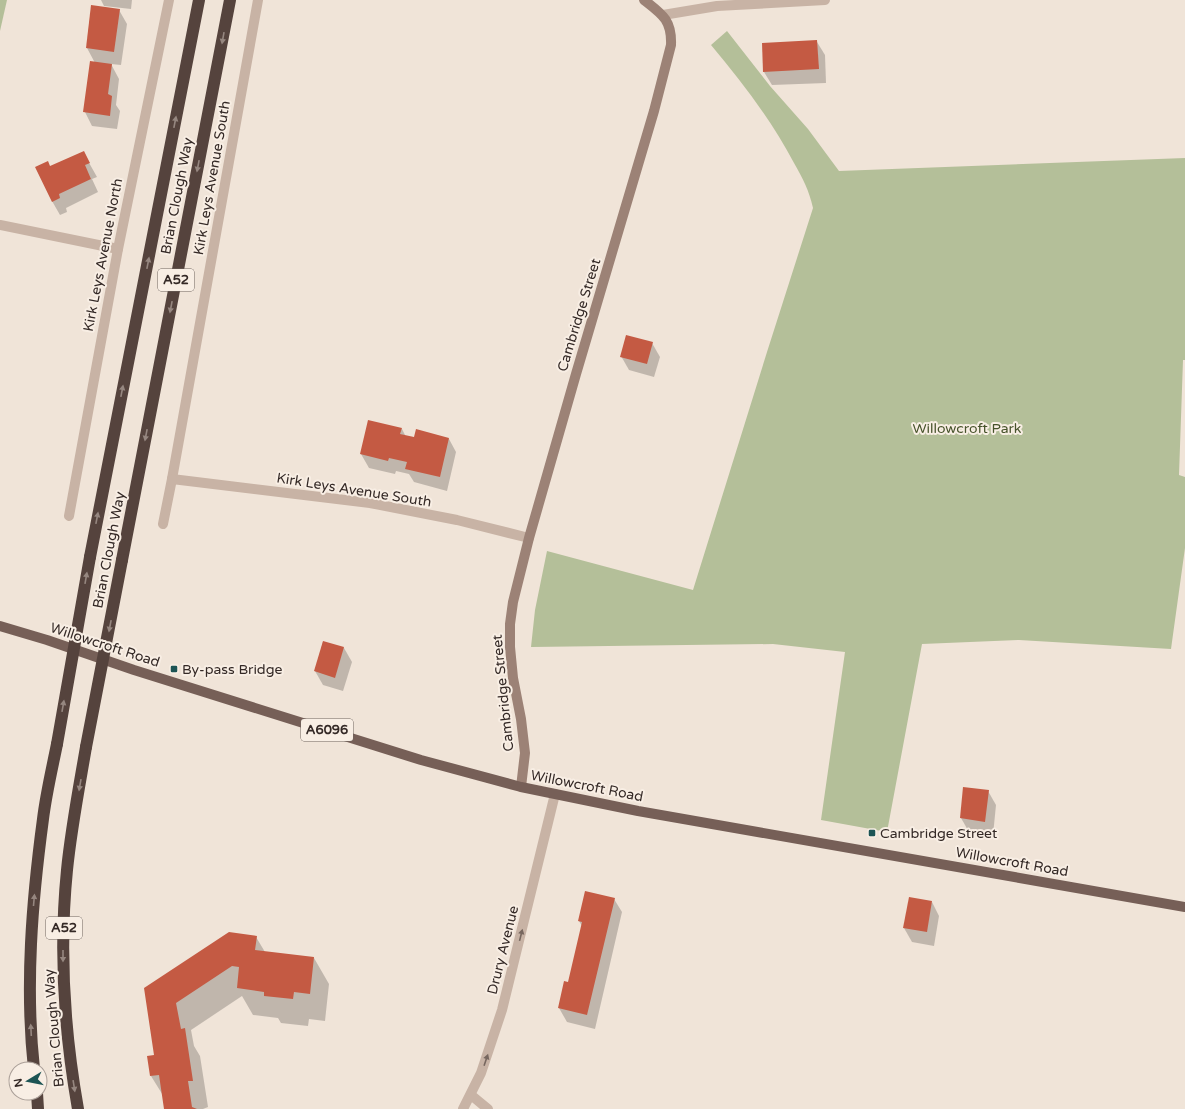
<svg xmlns="http://www.w3.org/2000/svg" width="1185" height="1109" font-family="'Varela Round',sans-serif">
<style>
.green{fill:#b4bf99}
.shadow{fill:#0003}
.building{fill:#c45a43}
.lines{fill:none;stroke-linecap:round;stroke-linejoin:round}
.street{stroke:#c8b3a5;stroke-width:10}
.secondary{stroke:#9c8276;stroke-width:10}
.primary{stroke:#765f57;stroke-width:10}
.highway{stroke:#55433d;stroke-width:12}
.highway-bridge{stroke:#55433d;stroke-width:12}
.oneway{fill:#968780}
.oneway2{fill:#77675f}
.poi-dot{fill:#1c5454;stroke:#f8eee4;stroke-width:1.5}
.labels{text-anchor:middle;dominant-baseline:central;stroke-width:4;stroke-linejoin:round;paint-order:stroke}
.shield{fill:#f8eee4;stroke:#6f645f;stroke-width:1}
.shield-label{font-size:13px;font-weight:bold;fill:#342926}
.street-label{font-size:14px;fill:#342926;stroke:#f8eee4}
.park-label{font-size:14px;fill:#46522a;stroke:#f8eee4}
.poi-label{font-size:14px;fill:#342926;stroke:#f8eee4;text-anchor:start}
</style>
<rect width="100%" height="100%" fill="#f0e4d8"/>
<g class="green">
<path d="M0,0h7l-7,31z"/>
<path d="M727,31l43,55 38,43 31,42 346,-13v202h-2l-4,115 6,2v71l-14,101 -152,-9 -97,4 -35,188 -66,-12 24,-168 -72,-8 -242,3 4,-37 12,-59 146,39 74,-238 46,-144c-4,-18 -10,-29 -19,-45 -22,-42 -52,-81 -83,-118z"/>
</g>
<g class="shadow">
<path d="M101,0h31l-1,9 -27,-3z"/>
<path d="M119,10l8,14 -6,41 -10,-1 8,15 -3,26 4,6 -3,18 -25,-3 -7,-14 6,-50 4,1 -8,-15z"/>
<path d="M817,42l8,13 1,28 -54,2 -8,-13z"/>
<path d="M83,152l14,25 -5,2 6,13 -32,16 1,4 -7,3 -8,-14 -2,-34z"/>
<path d="M652,343l8,14 -6,20 -25,-7 -8,-14z"/>
<path d="M402,429l4,8 9,2h34l7,13 -9,39 -33,-9 -5,-8 -13,-3 -1,3 -26,-6 -8,-14z"/>
<path d="M323,642l21,6 8,14 -9,29 -20,-6 -8,-14z"/>
<path d="M964,788l24,3 8,14 -3,30 -24,-3 -8,-14z"/>
<path d="M614,899l8,13 -27,117 -28,-7 -8,-14 10,-25 13,-57 -3,-5z"/>
<path d="M932,902l7,14 -5,30 -22,-4 -8,-14z"/>
<path d="M256,937l9,15 49,6 15,26 -4,37 -16,-2 -1,7 -27,-3 -3,-5 -25,-3 -11,-19 -51,34 3,16 6,10 8,51 -5,2h-38l-1,-12 -13,-21 4,-21 -9,-67z"/>
</g>
<g class="building">
<path d="M91,5l29,4 -6,43 -28,-4z"/>
<path d="M817,40l2,29 -56,3 -1,-29z"/>
<path d="M90,61l22,3 -4,30 4,2 -2,20 -27,-4z"/>
<path d="M84,151l6,12 -5,2 6,14 -32,15 1,4 -8,4 -17,-35 13,-6 2,5z"/>
<path d="M626,335l27,7 -6,22 -27,-7z"/>
<path d="M368,420l34,8 -2,6 14,3 2,-8 33,9 -9,39 -35,-8 2,-7 -18,-4 -1,3 -28,-7z"/>
<path d="M323,641l21,6 -9,31 -21,-7z"/>
<path d="M963,787l26,3 -4,32 -25,-4z"/>
<path d="M585,891l30,7 -28,117 -29,-7 6,-27 4,1 14,-60 -4,-1z"/>
<path d="M909,897l23,4 -5,31 -24,-4z"/>
<path d="M229,932l28,4 -2,14 59,7 -4,37 -16,-2 -1,7 -29,-3v-4l-27,-4 2,-21 -7,-1 -56,37 5,26 4,-1 8,53h-5l4,26 5,2h-33l-5,-34 -9,1 -3,-20 7,-1 -10,-67z"/>
</g>
<g class="lines">
<g class="street">
<path d="M258,0l-86,479 198,24 87,17 72,18"/>
<path d="M663,15l54,-9 108,-6"/>
<path d="M0,225l118,24"/>
<path d="M69,516l49,-267 51,-249"/>
<path d="M163,524l9,-45"/>
<path d="M471,1095l17,14"/>
<path d="M463,1109l18,-36 21,-63 53,-216"/>
</g>
<path class="secondary" d="M521,787l4,-34 -4,-34 -8,-41 -3,-31v-23l3,-22 16,-64 47,-164 78,-263 17,-66c1,-25 -9,-31 -27,-45"/>
<path class="primary" d="M0,626l47,14 87,30 287,90 100,27 117,24 547,96"/>
<g class="highway">
<path d="M90,557l109,-557"/>
<path d="M122,560l108,-560"/>
<path d="M34,1069c-9,-83 -2,-168 9,-250 3,-25 9,-50 14,-75"/>
<path d="M37,1093l1,16"/>
<path d="M78,1109c-14,-79 -19,-159 -11,-239 4,-41 12,-82 19,-123"/>
</g>
<g class="highway-bridge">
<path d="M57,744l33,-187"/>
<path d="M86,747l36,-187"/>
</g>
</g>
<defs><path id="oneway-solid" d="M-6-.8H1V-3.2L6.5 0L1 3.2V.8H-6Z"/></defs>
<g class="oneway">
<use href="#oneway-solid" transform="translate(223 38) rotate(100)"/>
<use href="#oneway-solid" transform="translate(175 122) rotate(-79)"/>
<use href="#oneway-solid" transform="translate(198 166) rotate(101)"/>
<use href="#oneway-solid" transform="translate(148 263) rotate(-79)"/>
<use href="#oneway-solid" transform="translate(171 307) rotate(101)"/>
<use href="#oneway-solid" transform="translate(122 391) rotate(-79)"/>
<use href="#oneway-solid" transform="translate(146 435) rotate(101)"/>
<use href="#oneway-solid" transform="translate(97 518) rotate(-79)"/>
<use href="#oneway-solid" transform="translate(86 578) rotate(-80)"/>
<use href="#oneway-solid" transform="translate(110 626) rotate(101)"/>
<use href="#oneway-solid" transform="translate(63 706) rotate(-80)"/>
<use href="#oneway-solid" transform="translate(80 785) rotate(100)"/>
<use href="#oneway-solid" transform="translate(34 900) rotate(-85)"/>
<use href="#oneway-solid" transform="translate(63 956) rotate(90)"/>
<use href="#oneway-solid" transform="translate(31 1030) rotate(-93)"/>
<use href="#oneway-solid" transform="translate(74 1086) rotate(81)"/>
</g>
<g class="oneway2">
<use href="#oneway-solid" transform="translate(521 935) rotate(-76)"/>
<use href="#oneway-solid" transform="translate(486 1060) rotate(-71)"/>
</g>
<g class="poi-dot">
<rect x="170" y="665" width="8" height="8" rx="2"/>
<rect x="868" y="829" width="8" height="8" rx="2"/>
</g>
<g class="labels">
<g class="shield">
<rect x="158" y="269" width="36" height="22" rx="3"/>
<rect x="301" y="719" width="52" height="22" rx="3"/>
<rect x="46" y="917" width="36" height="22" rx="3"/>
</g>
<g class="shield-label">
<text x="176" y="280">A52</text>
<text x="327" y="730">A6096</text>
<text x="64" y="928">A52</text>
</g>
<g class="street-label">
<text transform="translate(212 178) rotate(-80)">Kirk Leys Avenue South</text>
<text transform="translate(177 196) rotate(-79)">Brian Clough Way</text>
<text transform="translate(103 255) rotate(-79)">Kirk Leys Avenue North</text>
<text transform="translate(579 315) rotate(-73)">Cambridge Street</text>
<text transform="translate(354 490) rotate(9)">Kirk Leys Avenue South</text>
<text transform="translate(109 550) rotate(-79)">Brian Clough Way</text>
<text transform="translate(105 645) rotate(18)">Willowcroft Road</text>
<text transform="translate(503 693) rotate(-96)">Cambridge Street</text>
<text transform="translate(587 786) rotate(11)">Willowcroft Road</text>
<text transform="translate(1012 862) rotate(10)">Willowcroft Road</text>
<text transform="translate(503 950) rotate(-76)">Drury Avenue</text>
<text transform="translate(54 1028) rotate(-95)">Brian Clough Way</text>
</g>
<g class="park-label">
<text x="967" y="428">Willowcroft Park</text>
</g>
<g class="poi-label">
<text x="182" y="669">By-pass Bridge</text>
<text x="880" y="833">Cambridge Street</text>
</g>
</g>
<g transform="translate(28 1081) rotate(260)"><circle r="19" fill="#f8eee4" stroke="#aa9f98"/>
<path d="M0-3L7 15L0 10L-7 15Z" fill="#1c5454"/>
<text y="-6" font-size="11" font-weight="bold" text-anchor="middle" fill="#342926">N</text>
</g>
</svg>
